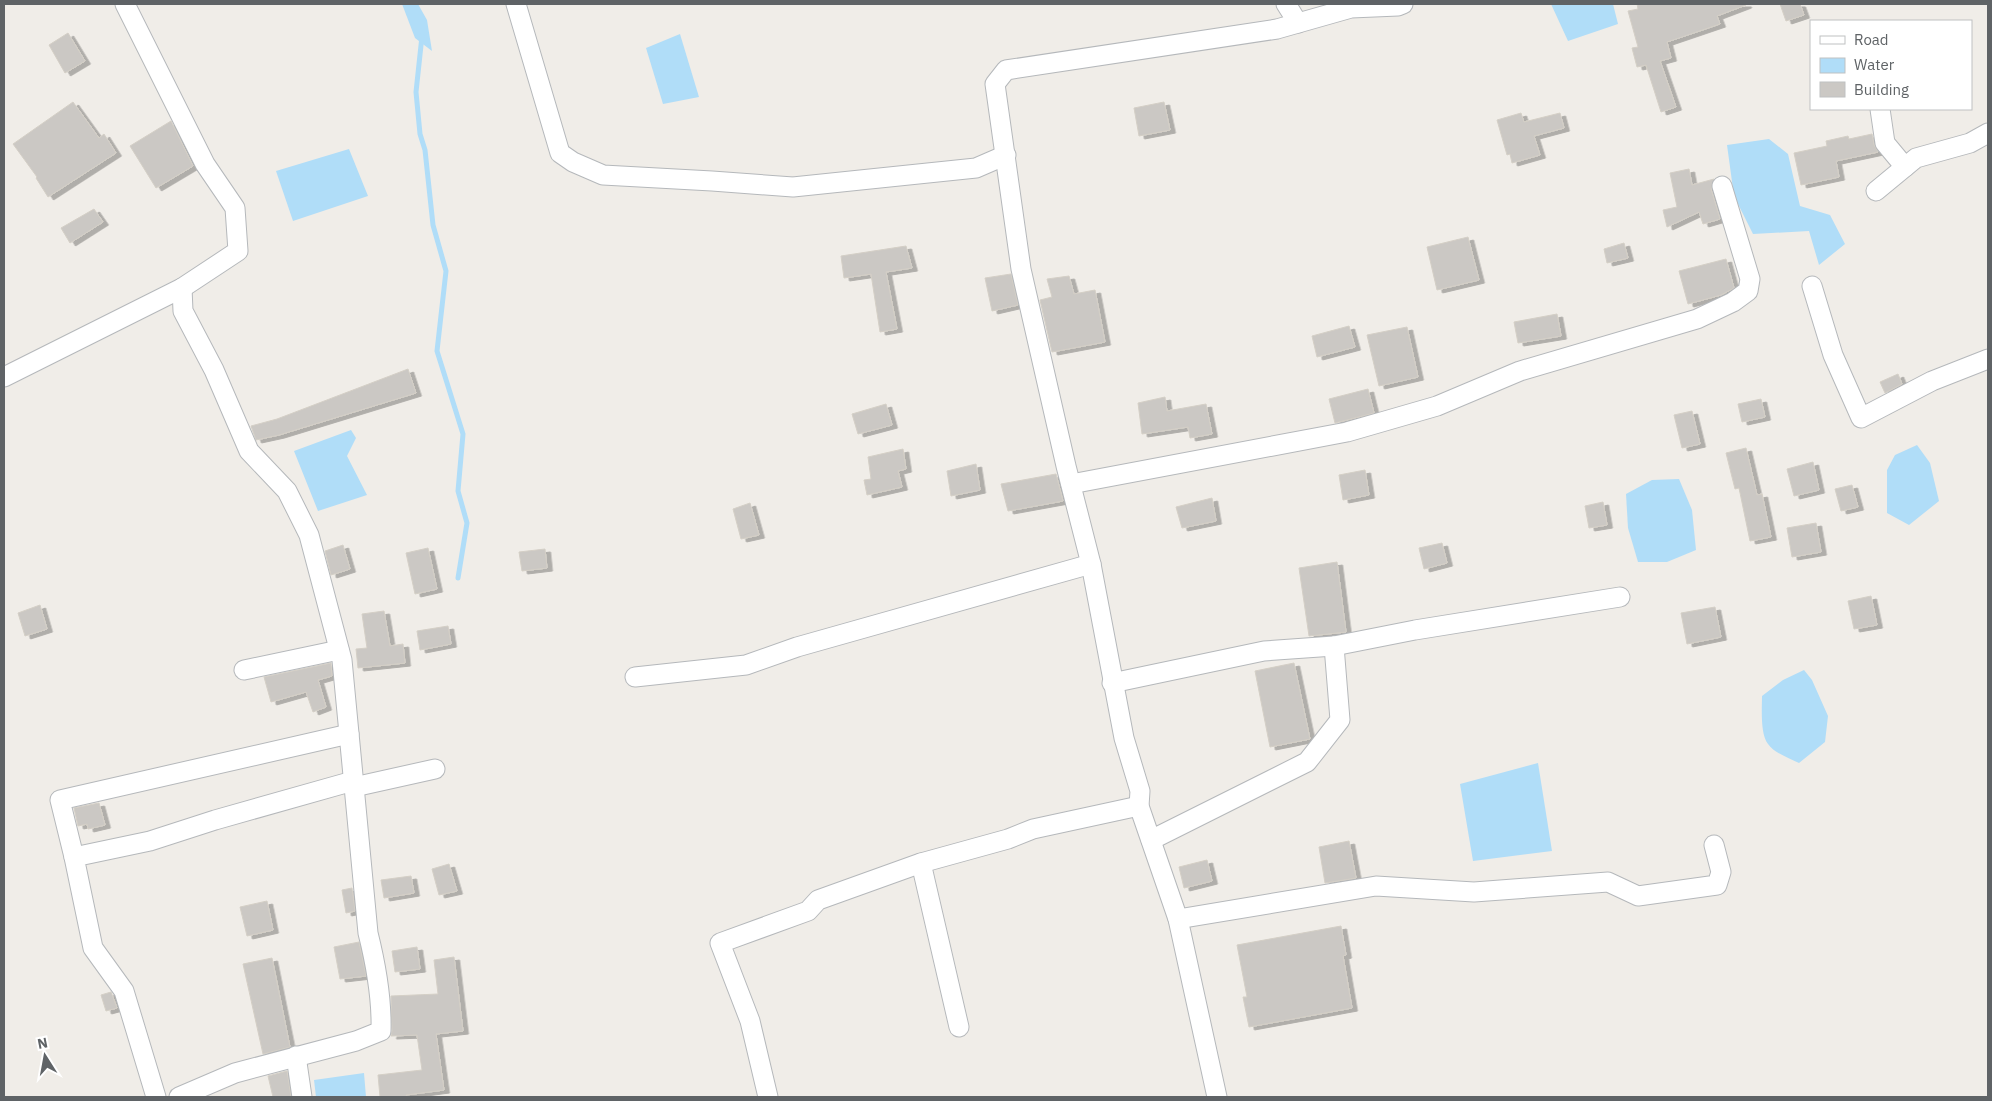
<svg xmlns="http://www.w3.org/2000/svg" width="1992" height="1101" font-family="'IBM Plex Sans',sans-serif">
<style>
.water{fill:#b0ddf8}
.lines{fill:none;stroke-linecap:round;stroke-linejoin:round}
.stream{stroke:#b0ddf8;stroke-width:5}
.building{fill:#cbc8c4;stroke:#d4cfc6;filter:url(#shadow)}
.street-casing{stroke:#b5b8bb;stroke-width:21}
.street{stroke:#fff;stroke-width:19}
</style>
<defs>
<filter id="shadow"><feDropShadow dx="5.5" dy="3" stdDeviation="0" flood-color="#0004"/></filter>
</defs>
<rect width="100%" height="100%" fill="#f0ede8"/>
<g class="water">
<path d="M402,4h16l9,16 5,31 -17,-13z"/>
<path d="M1551,4h62l5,20 -50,17z"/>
<path d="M680,34l19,63 -36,7 -17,-56z"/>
<path d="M1769,139l19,15 12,52 30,9 15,29 -26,21 -10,-34 -56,3 -19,-38 -7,-51z"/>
<path d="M349,149l19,47 -75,25 -17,-50z"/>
<path d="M351,430l5,8 -9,18 20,39 -49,16 -24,-60z"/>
<path d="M1917,445l13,18 9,38 -30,24 -22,-12v-43l8,-15z"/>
<path d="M1679,479l13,31 4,40 -29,12h-29l-10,-34 -2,-34 26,-14z"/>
<path d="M1804,670l8,10 16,36 -3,26 -26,21c-10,-5 -25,-10 -31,-19 -8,-10 -6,-36 -6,-48l21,-16z"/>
<path d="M1538,763l14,88 -79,10 -13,-77z"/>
<path d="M364,1073l2,24h-50l-2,-17z"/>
</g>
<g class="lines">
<path class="stream" d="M422,36l-6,56 4,42 5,16 8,75 13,46 -9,80 26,83 -5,57 9,32 -9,55"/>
</g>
<g class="building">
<path d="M1637,4h109v1l-29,11 3,8 -53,18 4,16 -11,3 16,46 -15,5 -15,-47 -9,2 -5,-19 6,-1 -10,-36 10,-2z"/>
<path d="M1780,4h20l4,11 -18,6z"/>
<path d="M68,33l17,28 -20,12 -16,-28z"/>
<path d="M73,102l26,36 5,-4 12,19 -68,44 -12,-19 1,-1 -24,-33z"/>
<path d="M1164,102l6,28 -31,6 -5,-28z"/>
<path d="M1521,113l3,9 36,-9 4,15 -30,8 6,19 -28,8 -2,-9 -3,1 -10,-35z"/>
<path d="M171,121l22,45 -37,22 -26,-42z"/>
<path d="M1872,134l2,11 4,7 -42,9 3,16 -38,8 -7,-32 33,-7 -1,-5 22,-5 1,3z"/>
<path d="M1689,169l3,16 22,-6 -3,10 9,30 -17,5 -4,-12 -32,15 -4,-17 14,-3 -7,-34z"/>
<path d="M94,209l9,13 -33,21 -9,-15z"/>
<path d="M1468,237l11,43 -42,10 -10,-43z"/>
<path d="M1624,243l4,15 -21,5 -3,-14z"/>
<path d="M906,246l6,22 -26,4 11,57 -17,3 -9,-58 -27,4 -3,-22z"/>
<path d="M1726,259l8,29 -13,7 -33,9 -9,-33z"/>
<path d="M1011,274l7,31 -26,6 -7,-33z"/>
<path d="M1069,276l5,18 21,-4 10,52 -53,10 -12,-52 12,-3 -5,-18z"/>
<path d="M1557,314l4,22 -43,7 -4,-21z"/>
<path d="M1349,326l6,21 -38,10 -5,-21z"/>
<path d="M1407,327l11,50 -39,9 -12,-51z"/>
<path d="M408,369l8,24 -137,42 -23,5 -5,-14 26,-7z"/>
<path d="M1898,374l4,10 -17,9 -5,-11z"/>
<path d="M1368,389l6,24 -39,10 -6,-24z"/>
<path d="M1165,397l2,14 39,-7 6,30 -22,4 -2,-11 -46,7 -4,-31z"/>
<path d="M1761,399l4,18 -23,5 -4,-18z"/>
<path d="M886,404l6,21 -34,9 -6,-20z"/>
<path d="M1692,411l8,33 -18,4 -8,-33z"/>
<path d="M1746,448l11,47 5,-1 9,43 -21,4 -11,-53 -4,1 -9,-36z"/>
<path d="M903,449l3,20 -8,2 4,16 -35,8 -3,-15 7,-1 -3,-22z"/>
<path d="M1813,462l6,28 -25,6 -7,-27z"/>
<path d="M976,464l4,26 -29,6 -4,-25z"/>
<path d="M1365,470l4,25 -26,5 -4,-25z"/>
<path d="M1056,474l7,27 -55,10 -7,-27z"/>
<path d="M1852,485l6,22 -17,4 -6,-22z"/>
<path d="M1212,498l4,23 -34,7 -6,-21z"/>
<path d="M1603,502l4,23 -18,3 -4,-22z"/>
<path d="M750,503l9,32 -18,4 -8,-30z"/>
<path d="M1816,523l5,29 -29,5 -5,-29z"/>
<path d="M1442,543l5,20 -23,6 -5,-21z"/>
<path d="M343,545l7,24 -19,6 -6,-24z"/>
<path d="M428,548l9,41 -22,5 -9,-41z"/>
<path d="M545,549l2,19 -25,3 -3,-19z"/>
<path d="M1337,562l9,70 -37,4 -10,-68z"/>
<path d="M1871,596l6,29 -23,4 -6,-28z"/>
<path d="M40,605l7,24 -22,7 -7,-23z"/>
<path d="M1715,607l6,30 -34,7 -6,-31z"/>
<path d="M384,611l6,35 13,-2 2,19 -47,5 -2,-19 11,-1 -5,-34z"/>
<path d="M448,626l3,18 -31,6 -3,-19z"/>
<path d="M331,663l1,13 -14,4 8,27 -13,5 -7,-20 -35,10 -7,-25z"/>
<path d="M1294,663l16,76 -40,8 -15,-76z"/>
<path d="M99,803l6,22 -17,4 -1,-5 -9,2 -4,-18z"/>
<path d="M1349,841l7,37 -31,5 -6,-36z"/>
<path d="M1207,860l5,21 -28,7 -5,-21z"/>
<path d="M449,864l8,27 -18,4 -7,-26z"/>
<path d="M411,876l3,17 -30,5 -3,-18z"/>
<path d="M352,888l3,23 -9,2 -4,-23z"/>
<path d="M267,901l6,29 -26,6 -7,-29z"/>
<path d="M1341,926l5,29 -3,1 9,52 -103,19 -6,-30h4l-10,-52z"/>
<path d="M359,942l7,34 -26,3 -6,-32z"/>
<path d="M417,947l3,22 -25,3 -3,-21z"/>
<path d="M454,957l9,74 -27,3 8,56 -38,5 1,2h-27l-2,-22 44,-5 -5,-35 -26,1 1,-5 -1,-35 47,-2 -4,-34z"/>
<path d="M272,958l18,89 -27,7 -20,-90z"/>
<path d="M111,992l6,16 -11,3 -5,-16z"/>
<path d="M287,1071l4,26h-18l-5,-21z"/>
</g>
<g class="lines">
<defs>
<g id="street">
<path d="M516,4l44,149 13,9 30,13 109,6 81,6 183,-19 30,-13"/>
<path d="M1286,4l12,19"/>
<path d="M1880,109l5,34 20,24"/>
<path d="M1876,191l40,-33 54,-15 18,-10"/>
<path d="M1812,286l21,69 28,63 71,-37 56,-22"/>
<path d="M4,377l178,-89 56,-37 -3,-43 -30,-44 -80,-160"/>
<path d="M1071,484l276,-52 90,-26 83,-35 177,-52 36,-17 15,-11 2,-12 -28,-93"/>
<path d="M244,670l95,-20"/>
<path d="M635,677l111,-12 51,-18 294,-83"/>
<path d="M1112,683l152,-32 70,-5 81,-16 205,-33"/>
<path d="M354,787l81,-18"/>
<path d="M1151,840l156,-78 33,-42 -6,-74"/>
<path d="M74,857l-14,-57 289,-66"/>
<path d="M921,863l38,164"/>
<path d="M1178,919l198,-33 98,6 134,-10 30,14 79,-11 4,-13 -7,-27"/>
<path d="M296,1056l6,41"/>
<path d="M156,1097l-32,-106 -31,-43 -19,-91 76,-16 65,-21 138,-39"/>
<path d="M179,1097l56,-24 121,-32 25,-10c1,-34 -5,-66 -13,-98l-26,-273 -33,-125 -22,-44 -38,-40 -35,-81 -31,-59 -1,-23"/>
<path d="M768,1097l-18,-76 -30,-78 88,-32 10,-11 103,-37 87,-24 25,-10 106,-23"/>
<path d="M1217,1097l-39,-178 -39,-113 1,-15 -16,-53 -33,-174 -25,-98 -45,-197 -26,-185 11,-14 271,-41 74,-21 47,-2 5,-2"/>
</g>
</defs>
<use href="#street" class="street-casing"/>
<use href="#street" class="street"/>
</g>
<rect width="1992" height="1101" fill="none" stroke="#5f6366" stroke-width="10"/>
<rect x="1810" y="20" width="162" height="90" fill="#ffffff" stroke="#bfc1c2"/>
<rect x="1820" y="36" width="25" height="8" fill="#ffffff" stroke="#bfc1c2"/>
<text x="1854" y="45" font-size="15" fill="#5f6366">Road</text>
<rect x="1820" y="58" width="25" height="15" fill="#b0ddf8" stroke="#bfc1c2"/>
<text x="1854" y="70" font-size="15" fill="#5f6366">Water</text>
<rect x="1820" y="82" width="25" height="15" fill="#cbc8c4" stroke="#bfc1c2"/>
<text x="1854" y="95" font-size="15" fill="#5f6366">Building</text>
<g transform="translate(45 1056) rotate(349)" stroke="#ffffff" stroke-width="4" paint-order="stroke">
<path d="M0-4L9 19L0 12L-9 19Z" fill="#5f6366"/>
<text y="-8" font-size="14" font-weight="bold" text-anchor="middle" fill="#5f6366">N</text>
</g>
</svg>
